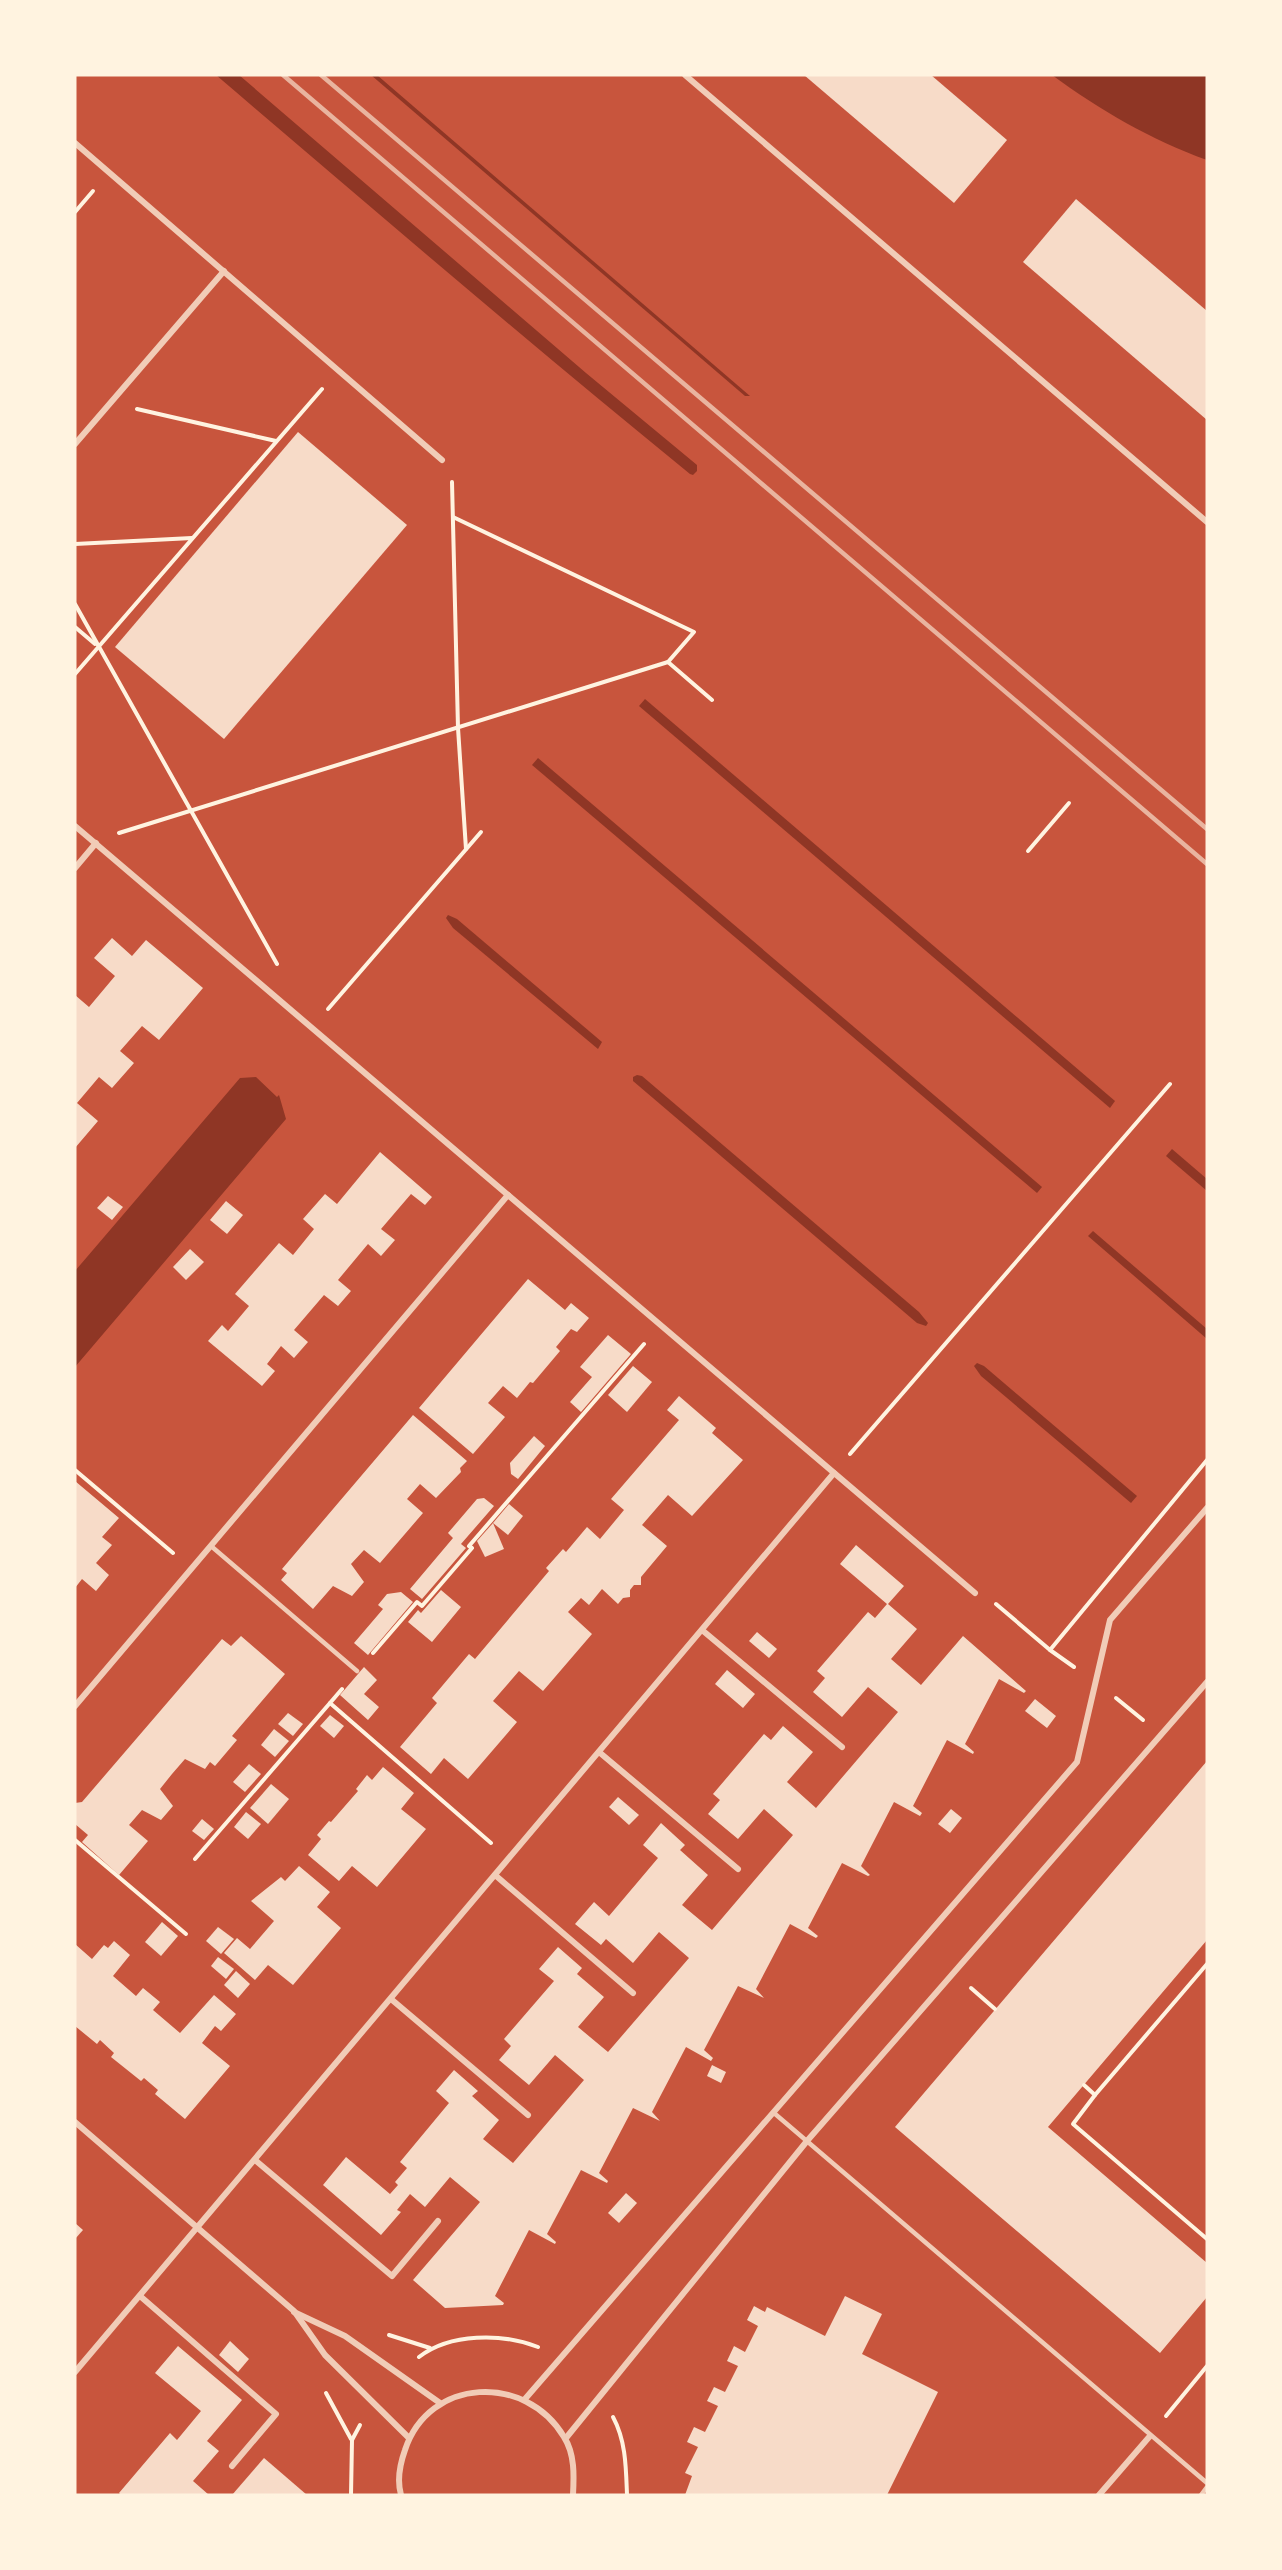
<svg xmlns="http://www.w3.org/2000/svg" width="1282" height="2570" font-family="Quicksand,sans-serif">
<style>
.water{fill:#8f3625}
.building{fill:#f7dbc8}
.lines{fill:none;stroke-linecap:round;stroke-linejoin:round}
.path{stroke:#fff3e0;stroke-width:4}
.service{stroke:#f1ccb7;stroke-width:4.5}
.minor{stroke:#f1ccb7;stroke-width:6}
.rail{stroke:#e9b49f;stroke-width:4.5}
</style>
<rect width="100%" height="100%" fill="#c8553d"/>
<g class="water">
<path d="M216,75h23l347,298 111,92v6l-4,4 -3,-1c-160,-130 -317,-265 -474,-399z"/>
<path d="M371,75h6l373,321h-5z"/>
<path d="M1052,75h155v85c-56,-20 -107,-50 -155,-85z"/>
<path d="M645,699l470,402 -5,7 -471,-402z"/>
<path d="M538,758l504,429 -5,6 -505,-428z"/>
<path d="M448,915l9,4 145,123 -4,7 -145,-121 -7,-10z"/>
<path d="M637,1075l5,1 277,236 9,11 -2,3 -9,-3 -284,-242v-4z"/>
<path d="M256,1077l21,20 2,-2 7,24 -211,248v-96l165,-193z"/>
<path d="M1172,1149l35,30v12l-41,-35z"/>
<path d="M1093,1231l114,98v10l-119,-103z"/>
<path d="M977,1363l7,3 153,130 -6,7 -150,-127 -7,-10z"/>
</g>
<g class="building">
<path d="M804,75h127l76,65 -53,63z"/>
<path d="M1076,199l131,112v109l-184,-158z"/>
<path d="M298,432l109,93 -183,214 -109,-92z"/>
<path d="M112,938l20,18 14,-16 57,48 -44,52 -17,-14 -22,25 14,12 -22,25 -13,-11 -22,26 21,18 -23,27v-153l14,12 26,-31 -21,-18z"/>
<path d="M380,1152l52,45 -7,8 -14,-11 -30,35 14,11 -14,16 -13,-12 -30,36 13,11 -13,15 -14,-11 -30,35 14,12 -14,16 -13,-12 -14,18 8,7 -13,15 -54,-45 14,-16 6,6 21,-25 -14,-12 44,-51 14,12 21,-26 -11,-10 22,-25 12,10z"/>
<path d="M108,1196l15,11 -11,13 -15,-12z"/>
<path d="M226,1201l17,14 -16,19 -17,-14z"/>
<path d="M190,1249l14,13 -18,18 -13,-13z"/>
<path d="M528,1279l37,31 6,-7 18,15 -12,14 -6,-3 -15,18 4,4 -27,32 -3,-1 -13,16 -14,-12 -15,17 17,14 -32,37 -54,-46z"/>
<path d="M608,1335l23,19 -50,58 -11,-10 22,-25 -12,-10z"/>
<path d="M633,1366l19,16 -25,30 -19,-17z"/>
<path d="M679,1396l37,32 -4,5 31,27 -51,56 -24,-21 -26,30 25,21 -26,31v8h-7l-4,5v7l-7,1 -5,6 -16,-15 -13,16 -8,-7 -13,14 24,22 -49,57 -24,-20 -26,30 24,21 -49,57 -24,-21 -13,16 -31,-27 37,-44 -5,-5 37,-44 6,5 74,-88 -3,-3 17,-19 3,3 21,-25 13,12 24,-29 -13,-11 68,-79 -12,-10z"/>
<path d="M413,1415l54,46 -7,7 1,4 -25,26 -16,-14 -13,15 16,14 -43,50 -16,-13 -13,14 13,18 -12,14 -19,-10 -20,23 -32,-29 6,-7 -5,-4z"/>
<path d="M534,1436l11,10 -27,33 -7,-5 -1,-11z"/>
<path d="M75,1481l44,37 -17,19 10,8 -16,18 13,12 -13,16 -14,-12 -7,9z"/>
<path d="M484,1498l10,8 -33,38 5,4 -44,51 -12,-10 43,-51 -5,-5 29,-34z"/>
<path d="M509,1504l14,12 -15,19 -15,-12z"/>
<path d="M493,1523l11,26 -19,8 -8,-16z"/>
<path d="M856,1545l48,41 -16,18 29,25 -26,30 30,26 42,-49 63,55 -2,2 -25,-14 -34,65 9,8 -1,2 -26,-14 -34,66 9,7 -2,3 -26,-14 -33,64 9,9 -2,1 -26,-13 -34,65 10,8 -2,2 -26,-14 -34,65 8,9 -26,-12 -34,64 9,8 -2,3 -25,-14 -34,65 8,9 -27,-13 -34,65 9,8 -1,2 -26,-13 -34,64 9,8 -1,2 -26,-14 -34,66 9,7 -1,2 -58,3 -32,-28 67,-78 -30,-25 -25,30 -15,-13 -13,16 4,2 -20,23 -58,-50 23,-28 44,37 8,-9 -3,-3 12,-14 -7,-6 49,-59 -13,-12 18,-21 24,21 -6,5 27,24 -16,19 30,24 71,-83 -29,-25 -26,30 -30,-25 12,-14 -7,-7 50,-58 -15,-12 19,-22 24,21 -5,6 27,23 -26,30 30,25 81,-94 -30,-26 -26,31 -27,-24 -5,6 -26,-21 19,-22 15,14 49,-58 -15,-13 18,-22 24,22 -5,5 28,25 -26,30 30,25 81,-95 -29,-26 -26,30 -30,-25 12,-14 -7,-6 51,-60 7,6 12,-14 30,26 -26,30 29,26 82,-96 -30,-25 -26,30 -29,-25 12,-14 -8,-7 51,-59 7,6 12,-14 -47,-40z"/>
<path d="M441,1590l20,17 -29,35 -24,-20 10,-12 3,3z"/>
<path d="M401,1592l12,10 -45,53 -14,-12 29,-34 -5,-4 9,-11z"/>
<path d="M757,1632l20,17 -8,9 -20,-17z"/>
<path d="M241,1636l44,38 -53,62 5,4 -22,26 -5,-4 -5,7 -20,-10 -13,15 -12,15 13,17 -12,14 -19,-10 -13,15 19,16 -29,34 -37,-33 6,-7 -13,-11v-21l7,-1 140,-163 9,7z"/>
<path d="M364,1667l13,13 -13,14 15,13 -11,13 -28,-25z"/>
<path d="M727,1670l28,24 -12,14 -28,-24z"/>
<path d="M1035,1699l21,17 -9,12 -22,-17z"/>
<path d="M288,1713l15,11 -10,12 -15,-12z"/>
<path d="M330,1715l14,11 -10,12 -14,-12z"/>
<path d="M274,1729l15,12 -14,16 -14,-12z"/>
<path d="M1207,1761v179l-159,187 159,136v34l-47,56 -265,-226z"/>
<path d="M249,1764l12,10 -16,18 -12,-10z"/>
<path d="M383,1767l31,26 -13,16 25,20 -49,58 -25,-21 -13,15 -31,-26 13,-16 -4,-4 12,-14 2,1 27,-31 -2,-2 11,-14 5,5z"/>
<path d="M271,1784l18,15 -21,25 -18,-16z"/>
<path d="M618,1797l21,18 -10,10 -20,-18z"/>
<path d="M951,1809l11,9 -12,15 -12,-9z"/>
<path d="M246,1812l15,12 -13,15 -14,-12z"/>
<path d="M202,1819l12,10 -10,11 -12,-9z"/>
<path d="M299,1866l31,26 -13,15 24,21 -48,57 -25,-20 -13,15 -31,-27 13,-15 13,11 24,-28 -23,-20 30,-24 4,4z"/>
<path d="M162,1922l16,14 -17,20 -16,-14z"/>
<path d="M218,1927l16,12 -13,15 -15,-13z"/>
<path d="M114,1941l16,14 -17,21 23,20 7,-8 17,14 -7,8 27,23 34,-38 22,19 -15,17 -6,-5 -13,17 28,23 -45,53 -30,-25 3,-4 -14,-12 -3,3 -30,-24 3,-4 -14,-13 -3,4 -22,-18v-82l17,15 12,-14 4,3z"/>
<path d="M218,1957l16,12 -8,10 -15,-13z"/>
<path d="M236,1971l14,13 -12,14 -14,-13z"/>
<path d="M712,2065l14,7 -5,11 -14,-7z"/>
<path d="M626,2193l11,10 -18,20 -11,-10z"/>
<path d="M75,2223l8,7 -8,9z"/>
<path d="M845,2296l37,18 -20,40 76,38 -51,103h-202l7,-19 -7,-3 13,-26 -11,-5 7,-15 11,5 13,-26 -11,-5 7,-14 11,5 13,-26 -11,-5 7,-15 11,6 13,-26 -11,-6 7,-14 11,6 2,-5 58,29z"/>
<path d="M230,2341l19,18 -11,13 -19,-17z"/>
<path d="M178,2346l64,54 -35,41 12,10 -26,30 16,14h-88l-2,-2 51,-60 7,7 24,-29 -46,-38z"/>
<path d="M264,2458l43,37h-75z"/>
</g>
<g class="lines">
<g class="path">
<path d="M75,212l18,-21"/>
<path d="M137,409l139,32"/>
<path d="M452,482l6,246 8,121"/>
<path d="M453,517l241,115 -26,30"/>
<path d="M75,544l117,-6"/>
<path d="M75,604l202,360"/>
<path d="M75,627l20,17"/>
<path d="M75,674l247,-285"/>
<path d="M119,833l549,-171 44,38"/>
<path d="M1028,851l41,-48"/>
<path d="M328,1009l153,-177"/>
<path d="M850,1454l320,-370"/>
<path d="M75,1470l98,83"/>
<path d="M996,1604l54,46 24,17"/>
<path d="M1050,1650l157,-190"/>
<path d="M373,1653l44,-51 5,4 50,-58 -3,-2 175,-202"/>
<path d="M342,1689l-12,14 161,140"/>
<path d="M1116,1698l27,22"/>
<path d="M75,1840l111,94"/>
<path d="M195,1859l135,-156"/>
<path d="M971,1988l24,21"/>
<path d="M1084,2085l11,10 -22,29 134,115"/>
<path d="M1095,2095l112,-131"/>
<path d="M389,2335l41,13"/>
<path d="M419,2357c31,-24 83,-24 119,-10"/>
<path d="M326,2393l25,46"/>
<path d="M1166,2416l41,-50"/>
<path d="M613,2417c13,24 13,51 14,78"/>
<path d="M351,2495l1,-55 8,-15"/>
</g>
<g class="service">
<path d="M211,1546l146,125"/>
<path d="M774,2113l433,370"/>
<path d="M1201,2495l6,-8"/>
</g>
<g class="minor">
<path d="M685,75l522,447"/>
<path d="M75,143l367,317"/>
<path d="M75,444l149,-173"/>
<path d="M75,826l900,767"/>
<path d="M75,868l21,-25"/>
<path d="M702,1630l140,117"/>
<path d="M75,1706l433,-511"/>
<path d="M599,1752l139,117"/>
<path d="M495,1875l138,118"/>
<path d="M391,1999l137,116"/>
<path d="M75,2122l219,189 31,44 84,83"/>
<path d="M255,2160l137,116 46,-55"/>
<path d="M140,2296l136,118 -44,52"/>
<path d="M294,2312l51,24 95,67"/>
<path d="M75,2372l759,-899"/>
<path d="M525,2399l552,-637 33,-142 97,-112"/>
<path d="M566,2438l241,-297 400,-459"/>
<path d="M401,2495c-4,-14 -1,-31 4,-45 24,-73 121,-77 159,-13 11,17 10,39 9,58"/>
<path d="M1099,2495l51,-59"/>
</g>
<g class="rail">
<path d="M283,75l924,789"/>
<path d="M321,75l886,754"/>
</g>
</g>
<rect width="1282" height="2570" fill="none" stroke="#fff3e0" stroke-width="153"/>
</svg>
